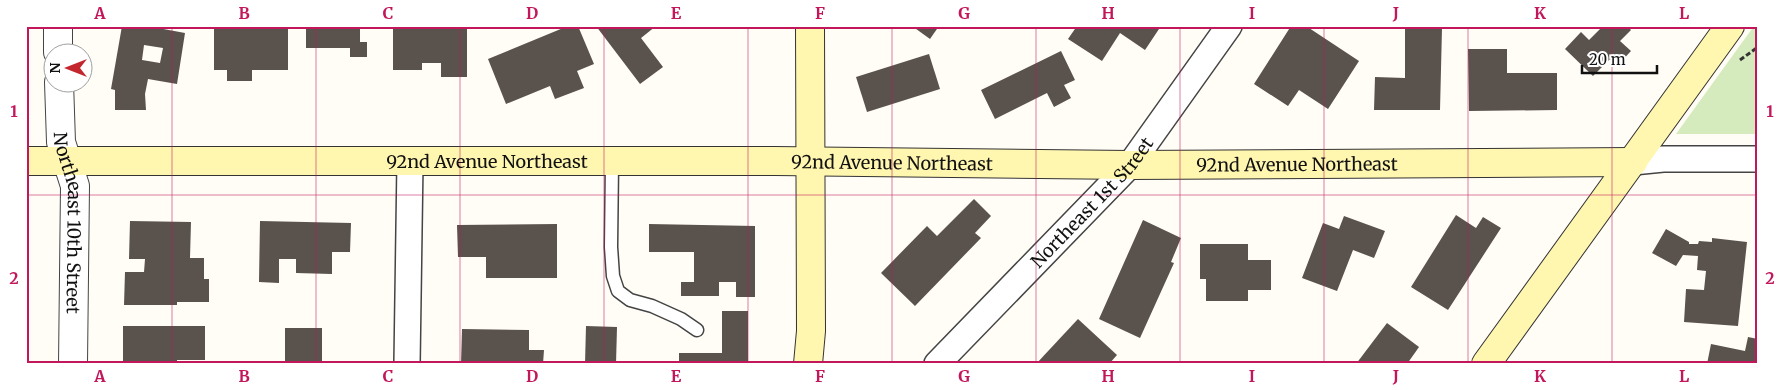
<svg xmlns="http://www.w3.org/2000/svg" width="1784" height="390" font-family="Merriweather,serif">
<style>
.green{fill:#d5ebbd}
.building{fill:#5a524d;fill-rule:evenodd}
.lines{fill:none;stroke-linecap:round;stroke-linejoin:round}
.service-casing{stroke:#444;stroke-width:15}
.minor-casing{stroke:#444;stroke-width:28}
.tertiary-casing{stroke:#444;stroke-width:30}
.secondary-casing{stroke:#333;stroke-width:30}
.path{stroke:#333;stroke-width:3;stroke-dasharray:5 2.5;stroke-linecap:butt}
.service{stroke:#fff;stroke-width:12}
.minor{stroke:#fff;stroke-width:25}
.tertiary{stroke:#fff;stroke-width:28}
.secondary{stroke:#fff6b0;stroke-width:28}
.grid{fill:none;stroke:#c2185b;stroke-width:1;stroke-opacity:0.55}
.labels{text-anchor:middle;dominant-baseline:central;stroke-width:5;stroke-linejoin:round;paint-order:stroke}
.street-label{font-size:18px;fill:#111;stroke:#fff}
.neatline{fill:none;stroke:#c2185b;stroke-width:2}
.grid-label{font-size:16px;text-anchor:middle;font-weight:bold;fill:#c2185b}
</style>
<rect width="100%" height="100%" fill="#fffdf5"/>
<path class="green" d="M1754,26h4v108h-82z"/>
<g class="building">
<path d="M122,26h36v2l27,5 -8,51 -29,-5 -3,15 1,16h-31v-20l-4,-1zM144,45l19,3 -3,15 -18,-3z"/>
<path d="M214,26h74v44h-36v11h-25v-11h-13z"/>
<path d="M306,26h54v16h7v15h-17v-9h-44z"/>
<path d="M393,26h74v51h-26v-14h-19v7h-29z"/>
<path d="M568,26h10l16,38 -17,7 7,17 -29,11 -5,-13 -44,18 -18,-45z"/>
<path d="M596,26h60l-15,12 22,29 -23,17z"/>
<path d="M912,26h27l-9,13z"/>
<path d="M1077,26h84l-16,24 -25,-17 -18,28 -34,-22z"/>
<path d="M1291,26h15l53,35 -31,48 -29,-19 -11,16 -34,-22z"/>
<path d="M1603,26h24l4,4 -11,11 11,10 -14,15 -7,-7 -17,17 -28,-27 16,-17 8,8z"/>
<path d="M1405,27l37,1 -2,82h-66l1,-33 30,1z"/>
<path d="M1468,49h39v24h50v37l-88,1z"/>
<path d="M1061,51l14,29 -11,5 7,13 -17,9 -7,-14 -52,26 -14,-29z"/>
<path d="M929,54l11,35 -73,23 -11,-35z"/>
<path d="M974,199l17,17 -16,17 6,5 -66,68 -34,-33 46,-47 10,10z"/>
<path d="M1456,215l20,13 7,-11 18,11 -53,82 -37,-23z"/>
<path d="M1344,216l41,15 -11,27 -21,-8 -16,41 -35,-13 21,-55 16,6z"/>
<path d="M1143,220l38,18 -10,24 3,1 -34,75 -41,-19z"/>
<path d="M130,221l61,1 -1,36h14v21h5v23h-32v3h-53l1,-33h19l1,-13h-16z"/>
<path d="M260,221l91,2 -1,29h-18v22l-36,-1v-14h-17v24l-20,-1z"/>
<path d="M557,224v54h-71v-21h-28l-1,-32z"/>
<path d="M649,224l106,2v71h-19v-15h-17v14h-38v-14h13v-30h-45z"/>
<path d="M1666,229l23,13v2h9l1,-3 13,1v-4l35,4 -9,84 -54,-4 2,-33 18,1 2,-19 -9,-1 1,-14 -15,-1 -7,11 -24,-13z"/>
<path d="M1200,244h48v16h23v30h-23v11h-42v-22h-6z"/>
<path d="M722,311h26v53h-69v-11h43z"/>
<path d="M1078,319l39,36 -8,9h-73z"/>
<path d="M1387,323l32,24 -12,17h-51z"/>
<path d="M123,326h82v34h-28v4h-54z"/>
<path d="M586,326l31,1 -1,37h-31z"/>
<rect x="285" y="328" width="37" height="36"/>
<path d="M462,329l67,1v20h15l-1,14h-82z"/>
<path d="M1748,337l10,2v25h-51l4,-20 34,7z"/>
</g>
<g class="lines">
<defs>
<path id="service" d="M612,163l-1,84 2,29 5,15 12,9 22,6 29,13 16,11"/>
<g id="minor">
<path d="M1633,162l30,-3h95"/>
<path d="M407,364l3,-202"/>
<path id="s1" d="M937,364l193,-199 99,-139"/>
</g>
<g id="tertiary">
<path d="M58,26v26"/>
<path id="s2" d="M59,82l2,60 14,44 -2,178"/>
</g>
<g id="secondary">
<path id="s3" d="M26,161h749l355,4 503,-3"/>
<path d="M808,364l3,-33 -1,-305"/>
<path d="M1486,364l244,-338"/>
</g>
</defs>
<use href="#service" class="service-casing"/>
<use href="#minor" class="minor-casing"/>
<use href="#tertiary" class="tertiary-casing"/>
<use href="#secondary" class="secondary-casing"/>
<path class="path" d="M1740,60l18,-13"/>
<use href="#service" class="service"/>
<use href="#minor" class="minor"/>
<use href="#tertiary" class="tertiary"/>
<use href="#secondary" class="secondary"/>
</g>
<path class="grid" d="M172,26v338M316,26v338M460,26v338M604,26v338M748,26v338M892,26v338M1036,26v338M1180,26v338M1324,26v338M1468,26v338M1612,26v338M26,195h1732"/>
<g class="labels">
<g class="street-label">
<text stroke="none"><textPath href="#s3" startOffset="461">92nd Avenue Northeast</textPath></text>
<text stroke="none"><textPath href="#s3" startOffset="866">92nd Avenue Northeast</textPath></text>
<text stroke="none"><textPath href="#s3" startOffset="1271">92nd Avenue Northeast</textPath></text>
<text stroke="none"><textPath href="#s1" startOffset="224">Northeast 1st Street</textPath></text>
<text stroke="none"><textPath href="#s2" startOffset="142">Northeast 10th Street</textPath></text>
</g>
</g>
<rect width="1784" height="390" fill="none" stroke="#ffffff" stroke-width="55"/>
<g transform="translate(68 68) rotate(270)"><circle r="24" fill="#ffffff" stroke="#a0a0a0"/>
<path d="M0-4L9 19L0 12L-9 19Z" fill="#c4262e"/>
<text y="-8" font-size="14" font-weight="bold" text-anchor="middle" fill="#111111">N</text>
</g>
<path d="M1582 65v8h75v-8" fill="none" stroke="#111111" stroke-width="2.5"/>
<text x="1589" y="65" font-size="15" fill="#111111" stroke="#ffffff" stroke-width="4" paint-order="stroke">20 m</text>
<rect x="28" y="28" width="1728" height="334" class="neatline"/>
<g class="grid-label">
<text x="100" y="19">A</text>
<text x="244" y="19">B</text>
<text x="388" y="19">C</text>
<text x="532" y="19">D</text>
<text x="676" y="19">E</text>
<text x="820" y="19">F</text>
<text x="964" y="19">G</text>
<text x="1108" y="19">H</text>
<text x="1252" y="19">I</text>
<text x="1396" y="19">J</text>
<text x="1540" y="19">K</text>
<text x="1684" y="19">L</text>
<text x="14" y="117">1</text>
<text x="1770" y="117">1</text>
<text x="14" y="284">2</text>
<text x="1770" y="284">2</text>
<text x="100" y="382">A</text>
<text x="244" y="382">B</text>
<text x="388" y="382">C</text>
<text x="532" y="382">D</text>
<text x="676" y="382">E</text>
<text x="820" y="382">F</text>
<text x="964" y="382">G</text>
<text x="1108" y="382">H</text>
<text x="1252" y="382">I</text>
<text x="1396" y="382">J</text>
<text x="1540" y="382">K</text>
<text x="1684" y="382">L</text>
</g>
</svg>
